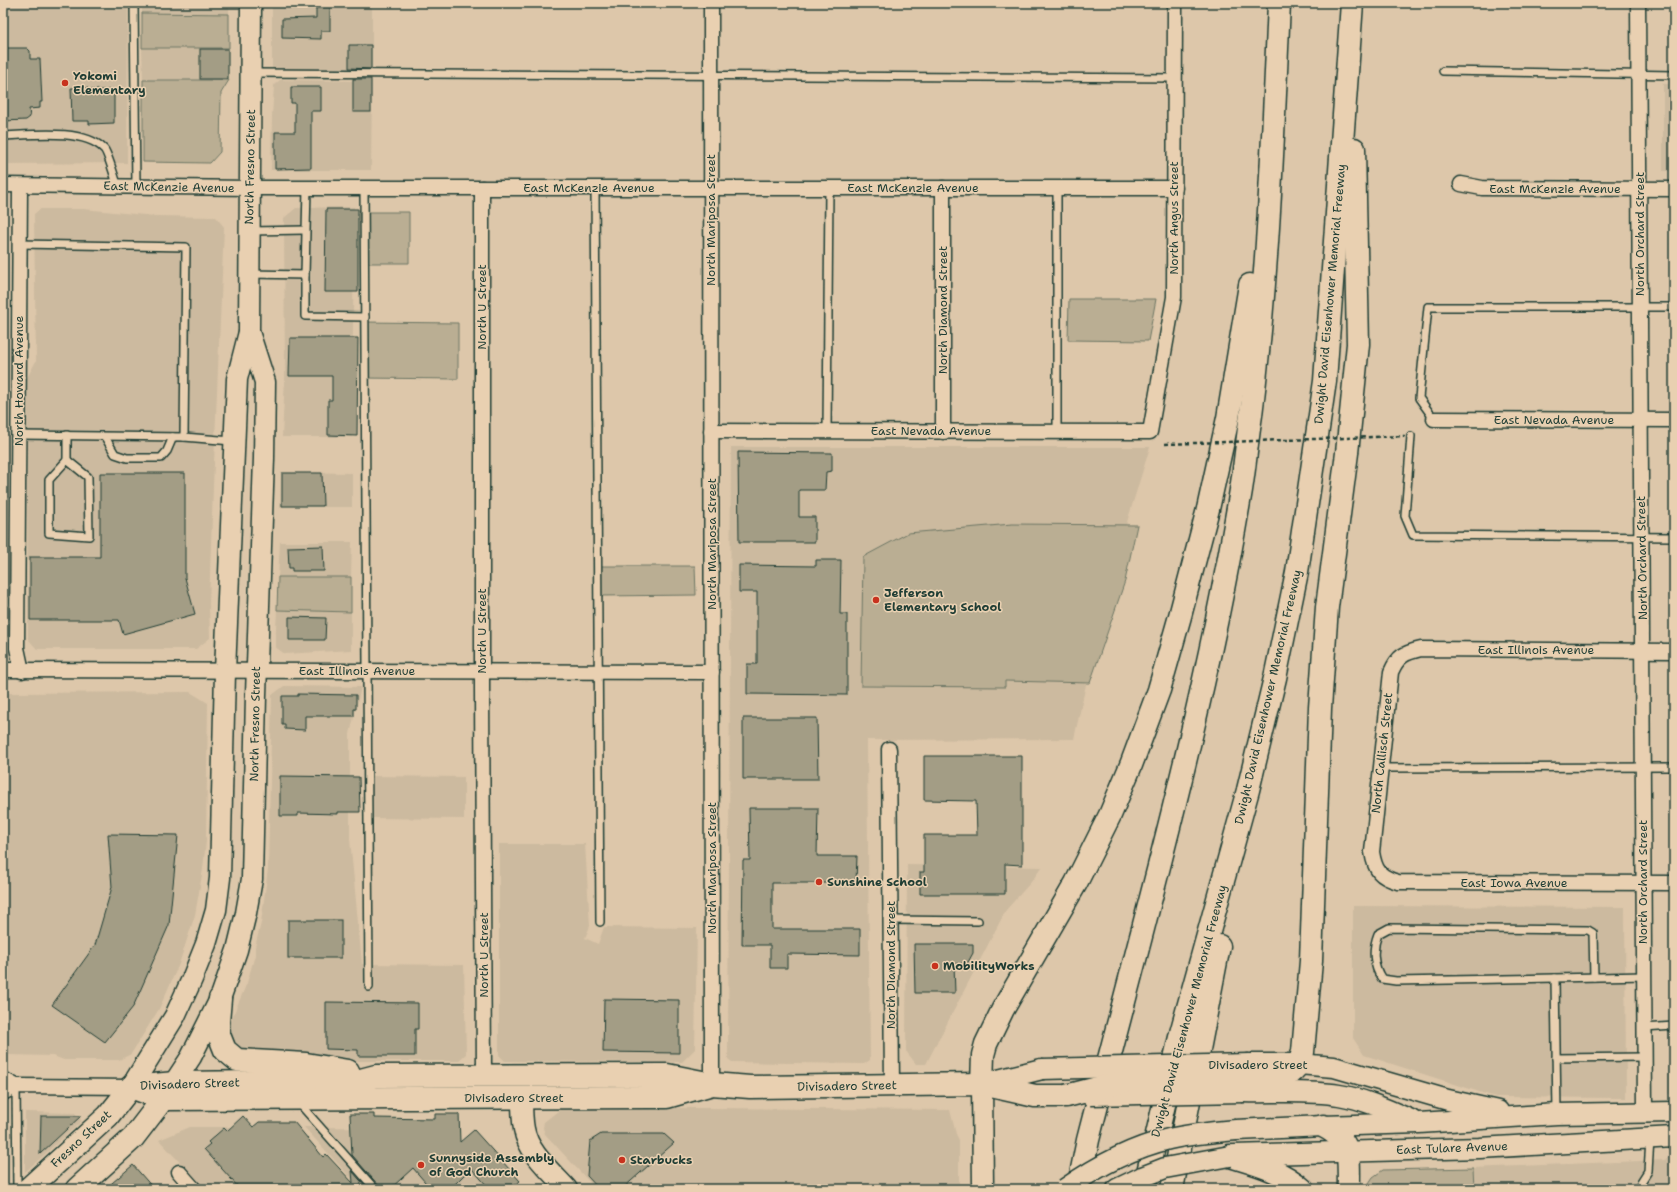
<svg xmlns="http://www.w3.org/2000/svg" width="1677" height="1192" font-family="'Shantell Sans',sans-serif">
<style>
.built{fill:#ccba9f}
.green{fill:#baae93;stroke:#6c7664}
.building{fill:#a39d85;stroke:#1f3d34}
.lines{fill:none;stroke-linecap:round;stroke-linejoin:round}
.service-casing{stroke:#1f3d34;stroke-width:10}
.minor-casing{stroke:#1f3d34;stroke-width:17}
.secondary-casing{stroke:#1f3d34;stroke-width:23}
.primary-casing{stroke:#1f3d34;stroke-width:25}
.motorway-casing{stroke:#1f3d34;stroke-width:25}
.service{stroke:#e9d0b1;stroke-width:7}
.minor{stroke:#e9d0b1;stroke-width:14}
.secondary{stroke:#e9d0b1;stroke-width:20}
.primary{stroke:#e9d0b1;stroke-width:22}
.motorway{stroke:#e9d0b1;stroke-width:22}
.secondary-bridge-casing{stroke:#1f3d34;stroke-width:23;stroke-linecap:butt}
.motorway-bridge-casing{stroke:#1f3d34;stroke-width:25;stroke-linecap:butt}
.path-bridge{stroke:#1f3d34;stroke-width:2.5;stroke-dasharray:4 3;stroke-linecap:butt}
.secondary-bridge{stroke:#e9d0b1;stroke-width:20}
.motorway-bridge{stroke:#e9d0b1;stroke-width:22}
.poi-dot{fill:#c8321e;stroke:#e9d0b1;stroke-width:1.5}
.labels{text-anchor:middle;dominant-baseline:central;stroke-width:3;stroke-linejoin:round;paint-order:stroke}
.poi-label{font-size:12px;font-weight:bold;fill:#1f3d34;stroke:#e9d0b1;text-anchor:start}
.street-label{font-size:12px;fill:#1f3d34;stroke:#e9d0b1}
</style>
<rect width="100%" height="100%" fill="#ddc7aa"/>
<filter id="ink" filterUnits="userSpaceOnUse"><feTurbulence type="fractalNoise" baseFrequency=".025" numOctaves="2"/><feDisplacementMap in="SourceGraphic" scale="8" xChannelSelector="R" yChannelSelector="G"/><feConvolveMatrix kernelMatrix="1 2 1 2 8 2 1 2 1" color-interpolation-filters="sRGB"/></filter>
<g filter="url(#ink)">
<g class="built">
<path d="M3,3h125l-1,160 -124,1z"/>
<path d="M142,3h87v11l-87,-1z"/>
<path d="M272,3h100v67l-100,-1z"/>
<path d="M142,48h87v32h-86z"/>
<path d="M280,80l92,1 -1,89h-100l1,-54 2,-31z"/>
<rect x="1663" y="84" width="11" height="87"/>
<path d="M354,207l-2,230h-70l3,-59 -1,-160 12,-10z"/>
<path d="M40,209h43l72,7 61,1 8,10 -11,260 -4,117 1,34 -14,11h-159l-9,-10 -1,-261 9,-17 -2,-147z"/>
<path d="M731,447h419l-42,137 -34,155 -207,1 3,320 -6,4 -132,-2 -4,-3z"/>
<path d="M281,472l71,1v34h-72z"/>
<path d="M280,542h72l-1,35h-73z"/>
<path d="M277,610l74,2v38l-66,4 -10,-7z"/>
<path d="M284,686l77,1 -11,47v105l12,125 102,1 2,89 -8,7h-99l-39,-6 -75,-1 -15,-13 -2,-14 19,-44 8,-28v-8l6,-24 7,-54 4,-174z"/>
<path d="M190,692l18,11 -2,138 -3,28 -8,46 -16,49 -20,45 -28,45 -12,6h-55l-11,-4 -46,-1 -4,1v-363z"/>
<path d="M367,776l97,1v42l-97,-1z"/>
<path d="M499,844h86l5,82 -5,12 13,6 6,-17 93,1 -2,121 -13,13 -177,-1 -6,-6z"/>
<path d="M907,865l135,2 -11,15 -25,28 -80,154h-10l-10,-13z"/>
<path d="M1353,906l272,1 1,191 -131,-1 -131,-42 -11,-17z"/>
<rect x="1668" y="1007" width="6" height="87"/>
<path d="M563,1107l387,3 6,24 3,6v49h-363l-51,-55 -2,-6 1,-6z"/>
<path d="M25,1112l50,1 7,8 -57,51z"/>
<path d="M190,1127h95l57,62h-137l-46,-49z"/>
<path d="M304,1127l144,1 58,61h-145z"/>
<path d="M1674,1149v40h-200l-1,-21 192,-8z"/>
</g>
<g class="green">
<path d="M142,13l87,1v34h-87z"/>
<path d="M143,80h86l-8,13 -1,59 -10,11 -67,-1z"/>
<path d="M365,212h44v51h-45z"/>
<path d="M1069,299h87l-8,42 -80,-1z"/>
<path d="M364,322l94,1v56l-95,-1z"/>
<path d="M1012,524l125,1 -12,56 -35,102 -85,-2v6l-144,-1 2,-129 45,-24z"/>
<path d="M600,566h95l1,29 -95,1z"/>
<path d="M278,577h73v35l-74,-2z"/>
<path d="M1473,1168l1,21h-109l8,-12 10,-7z"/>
</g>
<g class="building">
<path d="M316,3h14v28h-9v8l-39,-1v-19l34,-1z"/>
<path d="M349,45h22v24l-22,-1z"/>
<path d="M3,48h24l3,3v8h10l2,43h-2v6l-11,1 1,8 -4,3 -22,1 -1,-2z"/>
<rect x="200" y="49" width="28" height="30"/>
<rect x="353" y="79" width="18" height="33"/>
<path d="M291,87h30v24h-10v57l-36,1v-37h20v-29h-4z"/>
<path d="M71,88h17v2h26v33l-25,1v-3h-17z"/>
<path d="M326,209h32v83h-33z"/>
<path d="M290,338h68l-1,98 -29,-1v-35h4v-24h-43z"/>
<path d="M738,452l94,1v18l-6,1 -1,18h-26v27h16v25h-76z"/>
<path d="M100,473h85v105l10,36 -72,20 -4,-14h-89v-63h70z"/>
<path d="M282,473h40l1,33h-41z"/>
<path d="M323,546l1,25h-32v-3h-3l-1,-21z"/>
<path d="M816,560h25l-1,54h7v81l-100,-1v-30h10v-72h-18v-27l77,1z"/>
<path d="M289,617l37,1 -1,22h-36z"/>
<path d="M298,694l58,1v14h-2v7h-49v14l-20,-1v-5h-3v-28h16z"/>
<path d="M743,718h74l1,61h-75z"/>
<path d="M924,756h98v109l-17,-1v30h-85v-22h4v-37h53l-1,-34 -52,-1z"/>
<path d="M280,776l79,1 1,35h-22v2l-40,-1v3h-18z"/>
<path d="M749,808h69l-1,48h40l-1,27h-84v46h88v26l-73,-1v14h-17v-23h-28l1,-85h7z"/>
<path d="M108,834l70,1 -9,90 -36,82 -28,35 -53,-37 43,-60 17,-58z"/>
<rect x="288" y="920" width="53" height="38"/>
<path d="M914,944h59v9l-6,11h-13l1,29h-40z"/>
<path d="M604,999l75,1v53l-76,-1z"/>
<path d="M326,1002l92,1v26h-3v27h-57v-6l-32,-1z"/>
<path d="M350,1114h24v4l61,1v-5h24l1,28 14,-12 46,51 -9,8h-21l-19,-21 -21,21h-19l-18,-21 -23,21h-10l-1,-3 -27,-31z"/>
<path d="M41,1116h40l-41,38z"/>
<path d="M243,1116l10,11 6,-5h35l29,35 3,-3 27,29 -1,-12 16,18h-128l-36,-40 6,-5 -2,-2 16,-14 3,3z"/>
<path d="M601,1134h63l10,9 -52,46h-23l-12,-13 3,-35z"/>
<path d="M133,1165l21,24h-49z"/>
</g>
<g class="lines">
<defs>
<g id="service">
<path d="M134,3l2,184"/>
<path d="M1443,71l231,4"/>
<path d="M252,73l923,5"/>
<path d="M3,136c28,-1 80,-8 101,13 4,4 11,30 14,38"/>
<path d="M364,188l5,799"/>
<path d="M595,188l5,734"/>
<path d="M251,231l54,-1"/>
<path d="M20,244l166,3 -2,190"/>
<path d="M250,274l55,1 2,-87"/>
<path d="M305,275v41l60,1"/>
<path d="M1434,419l-15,-21 9,-91h246"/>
<path d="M827,431l2,-243"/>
<path d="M1057,432v-244"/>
<path d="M19,435l165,2 48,4"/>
<path d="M67,435v25"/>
<path d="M1411,436l-6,80 8,19 261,2"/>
<path d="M105,437l10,17 12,4h34l6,-7 6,-14"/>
<path d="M67,460l21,17 1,59 -40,-3v-53z"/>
<path d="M1381,768l293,-1"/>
<path d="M891,920l87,1"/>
<path d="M1555,978l-159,3 -14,-2c-9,-13 -10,-30 -4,-45l11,-6 199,2 5,3 1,44"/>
<path d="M1644,1028l30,-2"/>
<path d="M1556,1058l88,-1"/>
<path d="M16,1086l1,103"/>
<path d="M298,1102l77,87"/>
<path d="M1557,1114l-2,-136 89,-2"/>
<path d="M1641,1189v-7l7,-11 2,-31"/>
</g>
<g id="minor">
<path d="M711,3l1,1081"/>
<path d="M1638,3l7,1109"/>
<path d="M1461,184l21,4 192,1"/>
<path d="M3,185l247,3h925"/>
<path d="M20,186l-3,462 5,23"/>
<path d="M482,188v501l2,386"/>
<path d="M1434,419l240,1"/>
<path d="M711,431l439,1 24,-135 1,-294"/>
<path d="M943,432v-244"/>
<path d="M1674,651l-253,-2c-17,4 -23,7 -30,23l-19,180c3,19 8,25 26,30l276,1"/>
<path d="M3,670l709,2"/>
<path d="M889,749l3,336"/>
<path d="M3,1079l13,7"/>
<path d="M3,1093l13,-7 115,1"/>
<path d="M179,1172l15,17"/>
</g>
<g id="secondary">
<path d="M1249,1064h50l35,3 114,33 50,11"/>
<path d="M131,1087l44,-71 17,-37 14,-35 10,-34 4,-32 5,-206 12,-293 12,-47 2,-329"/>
<path d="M1243,1092c32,1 64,-2 96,3 25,4 49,15 72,25"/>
<path d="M166,1095l25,-38 29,-58 17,-49 9,-37 6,-34 4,-184 8,-237 1,-76 -16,-50"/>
<path d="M522,1098c0,10 0,21 2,31 4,24 28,43 43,60"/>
<path d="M1236,1130l87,-4 96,-3 138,-9 117,-2"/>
<path d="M1234,1155l246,-7 194,-11"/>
<path d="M983,1189l-1,-105 60,-15"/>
<path d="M1117,1189l25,-12"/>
</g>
<g id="primary">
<path d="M220,999l-2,23 1,13 6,15 12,10 69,4 42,7"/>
<path d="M131,1087l44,-4 182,-2 19,-5 291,-1 45,9 38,3 232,-3 53,12h31"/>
<path d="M139,1090l24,9 488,-2h16l42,-12"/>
<path d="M28,1189l80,-73 23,-29"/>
<path d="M77,1189l56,-51 30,-39"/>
</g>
<g id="motorway">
<path d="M1246,1079c25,0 49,4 57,-27l8,-91 9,-253 7,-101 20,-154 11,-109 -4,-195"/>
<path d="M982,1084l1,-29 3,-11 17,-35 73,-126 34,-68 21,-50 28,-75 21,-74 28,-107 20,-91 22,-133"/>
<path d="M1323,1126c31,15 25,33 26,63"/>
<path d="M1230,1156c26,8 51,14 72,33"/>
<path d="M1078,1189l10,-49c55,-215 117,-431 153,-650 4,-25 6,-50 10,-75 17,-137 22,-275 28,-412"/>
<path d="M1144,1189l37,-156 67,-243 27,-112 22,-106 28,-191 27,-378"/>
<path d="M1172,1189l47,-243"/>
</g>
</defs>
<use href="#service" class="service-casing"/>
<use href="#minor" class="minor-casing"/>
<use href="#secondary" class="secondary-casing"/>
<use href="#primary" class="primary-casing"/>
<use href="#motorway" class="motorway-casing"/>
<use href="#service" class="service"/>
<use href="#minor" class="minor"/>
<use href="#secondary" class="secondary"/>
<use href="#primary" class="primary"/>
<use href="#motorway" class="motorway"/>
<defs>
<g id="secondary-bridge">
<path d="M1042,1069l207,-5"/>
<path d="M1090,1095l153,-3"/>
<path d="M1142,1177l23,-9 65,-12"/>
<path d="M1065,1189c31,-22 66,-41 104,-50 22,-5 44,-7 67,-9"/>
</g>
<path id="motorway-bridge" d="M1066,1096l64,-16 116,-1"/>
</defs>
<use href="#secondary-bridge" class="secondary-bridge-casing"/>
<use href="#motorway-bridge" class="motorway-bridge-casing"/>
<path class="path-bridge" d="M1165,444l240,-8"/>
<use href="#secondary-bridge" class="secondary-bridge"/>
<use href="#motorway-bridge" class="motorway-bridge"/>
</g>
</g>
<g class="poi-dot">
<circle cx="65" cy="83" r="4"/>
<circle cx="876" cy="600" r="4"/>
<circle cx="819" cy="882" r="4"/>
<circle cx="935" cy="966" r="4"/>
<circle cx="622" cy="1160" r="4"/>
<circle cx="421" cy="1165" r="4"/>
</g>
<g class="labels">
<g class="poi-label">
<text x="73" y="76">Yokomi<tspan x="73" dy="14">Elementary</tspan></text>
<text x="884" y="593">Jefferson<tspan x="884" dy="14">Elementary School</tspan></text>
<text x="827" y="882">Sunshine School</text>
<text x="943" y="966">MobilityWorks</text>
<text x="429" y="1158">Sunnyside Assembly<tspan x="429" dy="14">of God Church</tspan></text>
<text x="630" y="1160">Starbucks</text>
</g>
<g class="street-label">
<text transform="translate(250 167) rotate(-89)">North Fresno Street</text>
<text transform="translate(169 187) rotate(1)">East McKenzie Avenue</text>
<text x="589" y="188">East McKenzie Avenue</text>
<text x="913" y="188">East McKenzie Avenue</text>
<text x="1555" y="189">East McKenzie Avenue</text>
<text transform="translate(1174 218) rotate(-90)">North Angus Street</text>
<text transform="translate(711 220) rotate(-90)">North Mariposa Street</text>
<text transform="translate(1640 234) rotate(-90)">North Orchard Street</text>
<text transform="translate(1330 294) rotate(-85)">Dwight David Eisenhower Memorial Freeway</text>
<text transform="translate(482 307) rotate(-90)">North U Street</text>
<text transform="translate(943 310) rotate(-90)">North Diamond Street</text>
<text transform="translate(19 381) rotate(-90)">North Howard Avenue</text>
<text x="1554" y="420">East Nevada Avenue</text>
<text x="931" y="431">East Nevada Avenue</text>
<text transform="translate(712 544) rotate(-90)">North Mariposa Street</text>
<text transform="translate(1642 558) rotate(-91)">North Orchard Street</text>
<text transform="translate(482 631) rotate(-90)">North U Street</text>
<text x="1536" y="650">East Illinois Avenue</text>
<text x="357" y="671">East Illinois Avenue</text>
<text transform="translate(1268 697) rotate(-77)">Dwight David Eisenhower Memorial Freeway</text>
<text transform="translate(255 724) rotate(-89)">North Fresno Street</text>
<text transform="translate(1382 753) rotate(-84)">North Callisch Street</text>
<text transform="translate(712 868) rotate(-90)">North Mariposa Street</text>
<text transform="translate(1643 882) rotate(-90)">North Orchard Street</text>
<text x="1514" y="883">East Iowa Avenue</text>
<text transform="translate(484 955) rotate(-90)">North U Street</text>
<text transform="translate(891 965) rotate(-90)">North Diamond Street</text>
<text transform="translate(1189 1011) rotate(-75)">Dwight David Eisenhower Memorial Freeway</text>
<text x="1258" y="1065">Divisadero Street</text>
<text transform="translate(190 1084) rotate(-2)">Divisadero Street</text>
<text transform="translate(847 1086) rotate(-1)">Divisadero Street</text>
<text x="514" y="1098">Divisadero Street</text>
<text transform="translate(81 1139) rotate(-43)">Fresno Street</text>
<text transform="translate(1452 1148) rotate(-2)">East Tulare Avenue</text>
</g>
</g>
<rect width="1677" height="1192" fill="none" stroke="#e9d0b1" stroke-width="16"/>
<rect x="8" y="8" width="1661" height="1176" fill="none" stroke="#1f3d34" stroke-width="1.5" filter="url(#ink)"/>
</svg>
